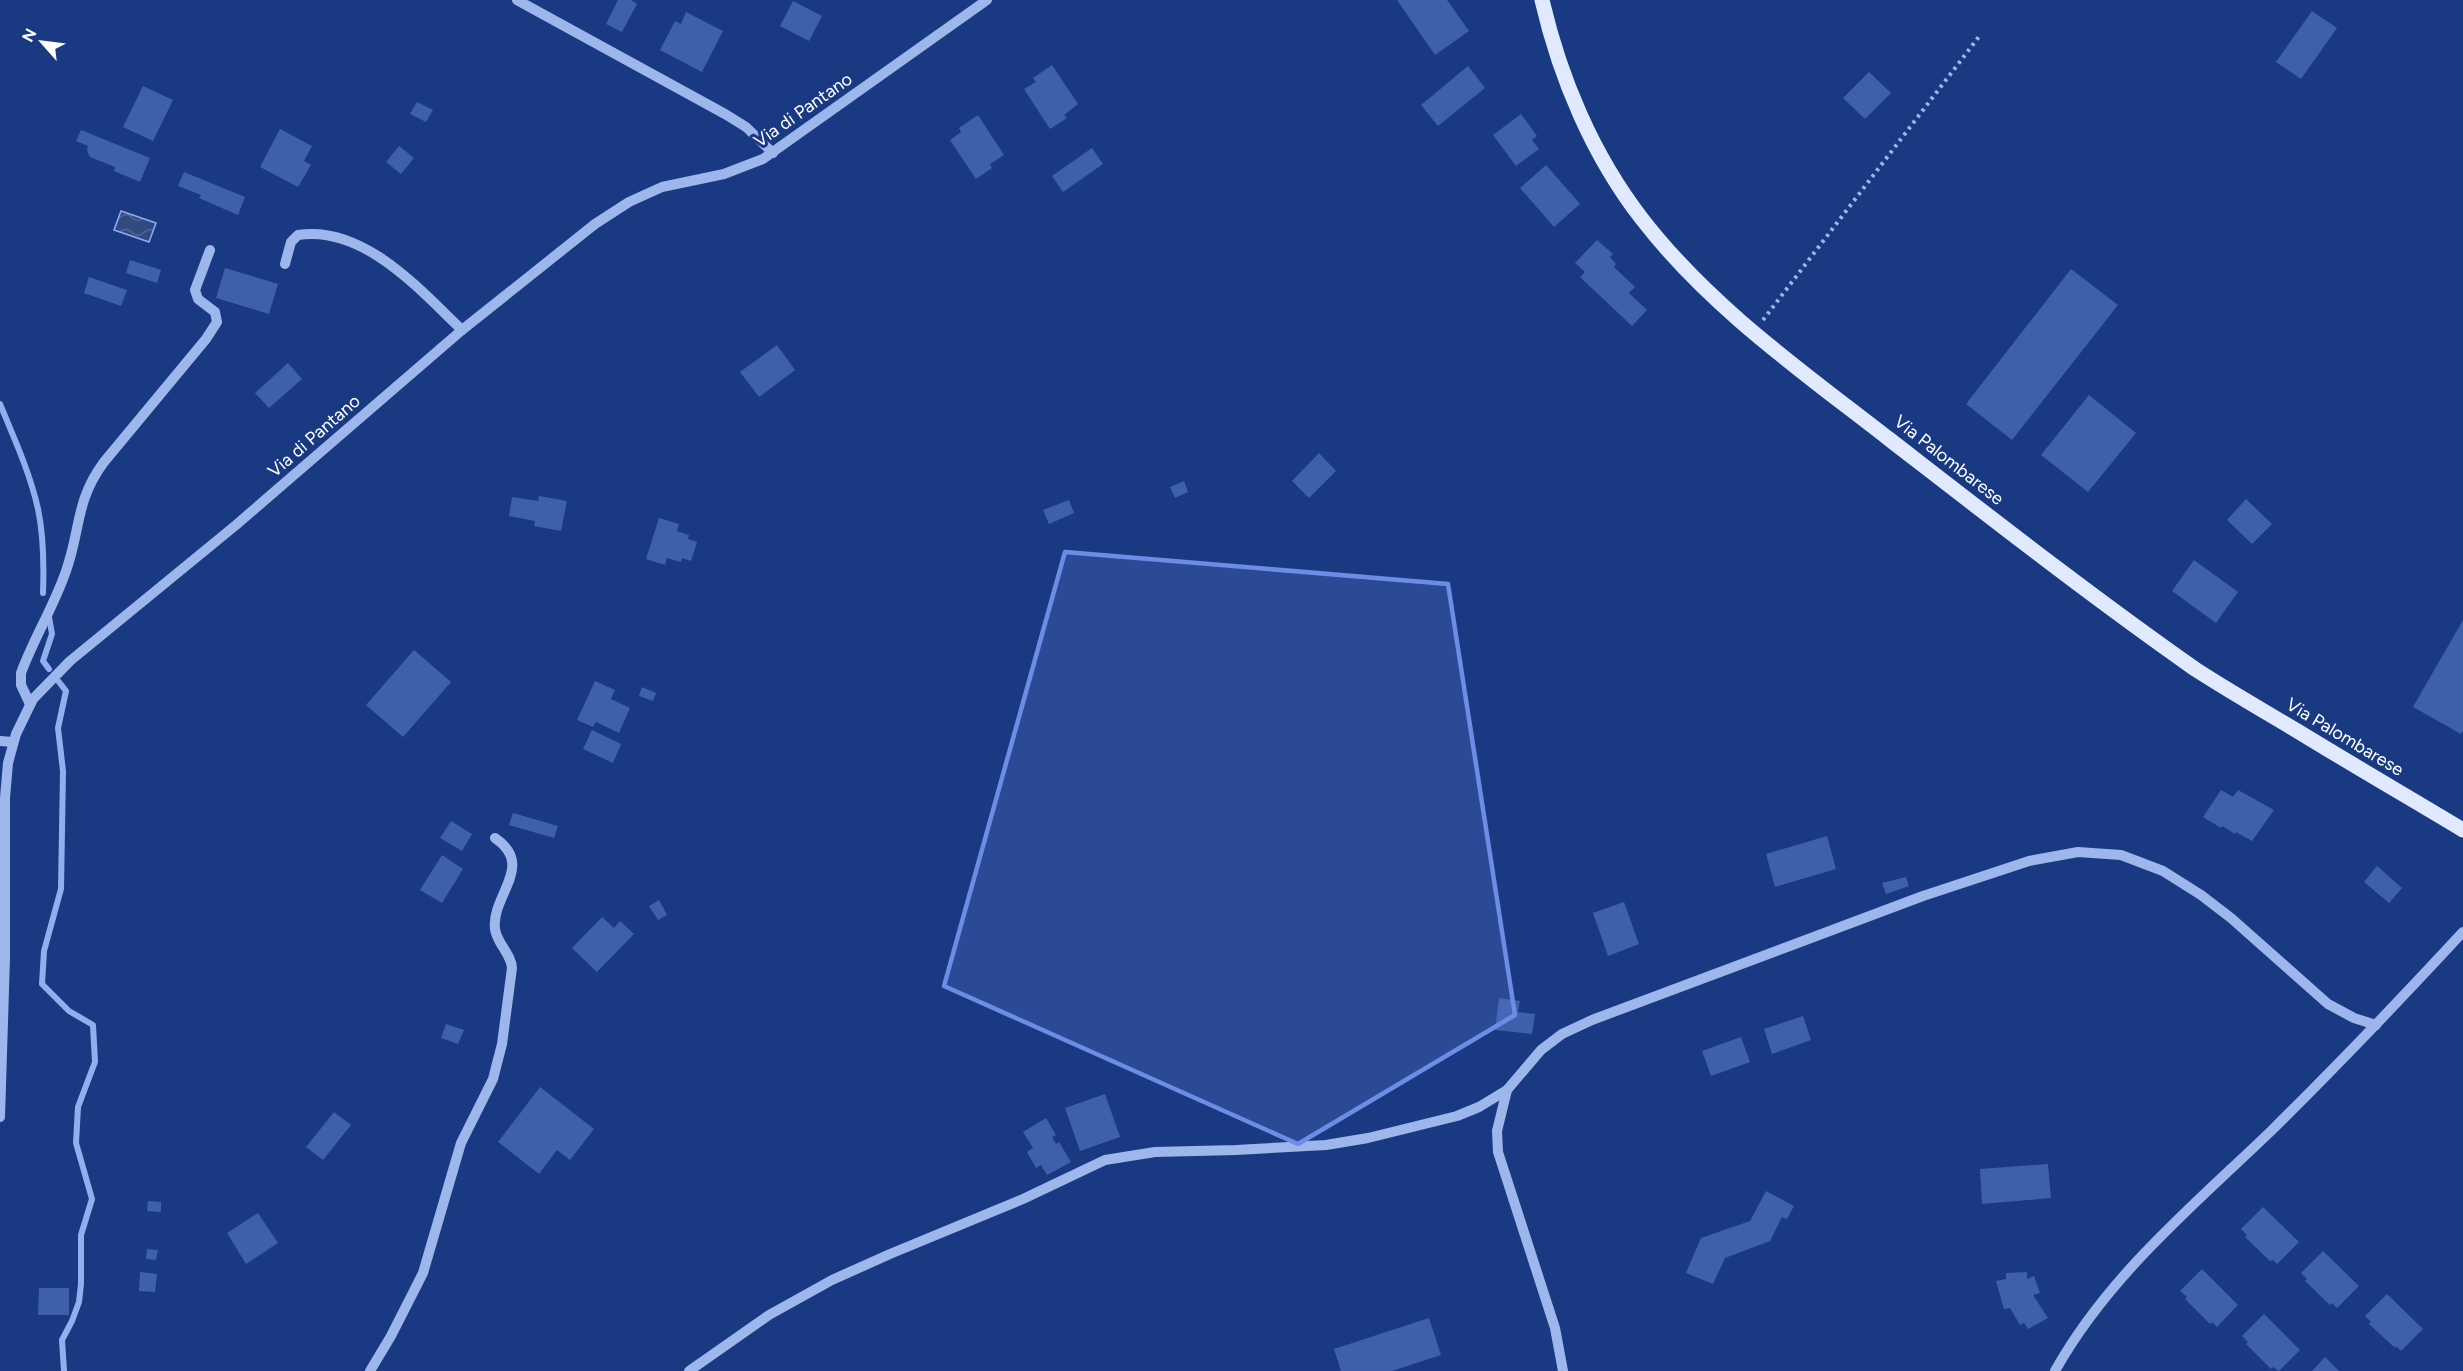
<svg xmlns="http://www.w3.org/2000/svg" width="2463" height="1371" font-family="Figtree,sans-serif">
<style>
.water{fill:url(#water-waves);stroke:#90afee;stroke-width:1.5}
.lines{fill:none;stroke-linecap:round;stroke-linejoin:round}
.stream{stroke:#90afee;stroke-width:6}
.building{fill:#3e60aa}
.path{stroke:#9db6eb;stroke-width:4;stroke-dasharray:3 4.5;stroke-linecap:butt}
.minor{stroke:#9db6eb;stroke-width:10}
.major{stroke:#e1e9ff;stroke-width:15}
.marked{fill:#6c8ce6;fill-opacity:0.2;stroke:#6c8ce6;stroke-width:4.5;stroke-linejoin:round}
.labels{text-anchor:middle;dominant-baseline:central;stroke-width:6;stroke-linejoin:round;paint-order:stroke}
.street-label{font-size:18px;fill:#fff;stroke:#193a82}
</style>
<defs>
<pattern id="water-waves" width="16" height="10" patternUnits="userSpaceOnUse" patternTransform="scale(1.5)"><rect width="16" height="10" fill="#314a80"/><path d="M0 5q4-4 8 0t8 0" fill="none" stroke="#506593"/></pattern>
</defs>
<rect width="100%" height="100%" fill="#193a82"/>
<path class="water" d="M121,211l35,12 -7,19 -35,-12z"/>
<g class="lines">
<g class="stream">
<path d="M0,404c14,34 30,69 38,105 6,28 6,56 5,84"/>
<path d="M49,617l3,17 -9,27 6,8"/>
<path d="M59,682l7,9 -8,37 5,43 -2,118 -17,62 -2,33 27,27 24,14 2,37 -17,45 -2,36 16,56 -11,36v49l-2,18 -7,19 -10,19 2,31"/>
</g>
</g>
<g class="building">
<path d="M618,0h13l6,4 -15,28 -16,-8z"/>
<path d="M1397,0h50l22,31 -34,24z"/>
<path d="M793,1l29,15 -13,25 -29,-15z"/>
<path d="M2312,11l25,17 -36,51 -25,-17z"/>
<path d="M686,12l37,19 -21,41 -42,-22 15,-29 6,3z"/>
<path d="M1052,65l26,39 -14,11 3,3 -17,11 -26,-40 12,-7 -3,-4z"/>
<path d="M1468,66l17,22 -47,38 -17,-21z"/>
<path d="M1869,72l22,21 -26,26 -22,-21z"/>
<path d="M143,86l30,14 -20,41 -30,-14z"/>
<path d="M417,102l16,8 -7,12 -16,-8z"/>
<path d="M1521,114l16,22 -5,4 7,9 -23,17 -23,-31z"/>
<path d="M978,115l26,40 -14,9 2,4 -16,11 -26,-39 11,-8 -2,-4z"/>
<path d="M280,129l32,17 -8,15 7,4 -13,22 -38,-20z"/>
<path d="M81,130l69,28 -10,24 -26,-11 1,-4 -25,-10 -3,-7 1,-4 -12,-5z"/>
<path d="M399,146l15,12 -13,16 -15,-12z"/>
<path d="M1092,148l11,16 -40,28 -11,-16z"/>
<path d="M1546,165l34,39 -26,23 -34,-39z"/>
<path d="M184,172l61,25 -7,18 -39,-17 2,-3 -23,-9z"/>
<path d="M1597,240l16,14 -3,3 6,7 -2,3 21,20 -6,6 18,17 -15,16 -52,-49 5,-5 -10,-9z"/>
<path d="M130,260l31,10 -4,13 -31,-10z"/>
<path d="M225,268l53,16 -9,30 -53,-16z"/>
<path d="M2071,269l47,36 -106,135 -46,-36z"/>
<path d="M89,277l38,13 -6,16 -37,-13z"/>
<path d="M777,345l18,25 -36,27 -19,-25z"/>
<path d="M288,363l14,16 -33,29 -14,-15z"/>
<path d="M2089,395l47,38 -48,59 -47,-37z"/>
<path d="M1319,453l17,18 -27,27 -17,-17z"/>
<path d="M1184,481l4,11 -13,6 -5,-11z"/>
<path d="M539,496l28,5 -6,30 -27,-5 1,-5 -26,-5 3,-19 26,4z"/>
<path d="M2246,499l26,25 -20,20 -25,-24z"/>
<path d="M1069,500l5,13 -25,11 -6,-14z"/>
<path d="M659,518l20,6 -2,7 12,4 -1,4 9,3 -6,19 -9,-3 -1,4 -14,-4 -2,7 -19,-6z"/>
<path d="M2194,560l44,32 -22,31 -44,-32z"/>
<path d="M2463,620v111l-2,3 -48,-27z"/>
<path d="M414,650l37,32 -48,55 -37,-32z"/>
<path d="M595,681l20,9 -4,9 19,9 -11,25 -23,-11 -3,5 -16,-7z"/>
<path d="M642,687l14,6 -3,8 -14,-5z"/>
<path d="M592,730l29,14 -8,19 -30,-14z"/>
<path d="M2221,790l12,7 5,-7 36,20 -22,31 -16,-9 -1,2 -13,-8 -1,2 -18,-11z"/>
<path d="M513,813l45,13 -4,12 -45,-13z"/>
<path d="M451,821l21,13 -10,17 -22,-13z"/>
<path d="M1827,836l9,33 -61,18 -9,-33z"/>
<path d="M442,855l21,14 -21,34 -22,-13z"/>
<path d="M2377,866l25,22 -13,15 -25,-21z"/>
<path d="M1906,877l3,9 -23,8 -4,-11z"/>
<path d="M659,900l8,15 -9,5 -9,-14z"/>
<path d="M1624,902l15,42 -31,12 -15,-43z"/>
<path d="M602,917l12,11 6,-7 14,13 -37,38 -25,-24z"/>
<path d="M1499,998l21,3 -2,11 17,2 -3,20 -37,-4z"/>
<path d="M1803,1016l8,24 -39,14 -8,-25z"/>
<path d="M446,1024l18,6 -6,14 -17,-6z"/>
<path d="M1741,1037l9,25 -39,14 -9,-25z"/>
<path d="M540,1087l54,42 -24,31 -13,-10 -18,24 -41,-32z"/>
<path d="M1105,1094l15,43 -40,14 -15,-43z"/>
<path d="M334,1112l17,13 -28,35 -17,-13z"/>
<path d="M1046,1118l10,17 -4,2 4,7 3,-2 12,20 -24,13 -6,-10 -5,3 -9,-16 6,-4 -10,-16z"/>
<path d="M2048,1164l3,34 -69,6 -2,-35z"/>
<path d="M1766,1191l28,15 -7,13 -5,-2 -12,24 -45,17 -12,26 -27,-11 15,-35 49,-17z"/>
<path d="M148,1201l13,1v10l-14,-1z"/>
<path d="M2263,1207l36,35 -22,22 -4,-4 -3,1 -25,-24 2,-2 -6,-6z"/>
<path d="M258,1213l20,30 -32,21 -19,-31z"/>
<path d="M147,1249l11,1 -2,10 -10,-1z"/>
<path d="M2323,1251l36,35 -22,22 -5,-5 -2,2 -25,-24 2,-2 -6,-6z"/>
<path d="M2202,1269l36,36 -21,22 -5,-5 -2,2 -25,-25 2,-2 -7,-6z"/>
<path d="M140,1272l17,2 -2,18 -16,-1z"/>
<path d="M2027,1272v7l7,-3 6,17 -7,2 15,23 -20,11 -4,-6 -4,2 -10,-17 -6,1 -8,-28 10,-2v-6z"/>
<path d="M39,1288h30v27h-31z"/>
<path d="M2387,1294l36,35 -22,22 -5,-5 -1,2 -26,-24 2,-2 -6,-6z"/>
<path d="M2264,1314l36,36 -21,21 -6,-4 -2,2 -25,-25 2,-2 -6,-6z"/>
<path d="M1429,1318l12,37 -49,16h-51l-7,-22z"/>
<path d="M2325,1357l14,14h-27z"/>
</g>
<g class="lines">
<path class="path" d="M1763,320l218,-286"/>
<g class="minor">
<path d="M517,0l208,114 21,13 27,26"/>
<path d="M285,264l6,-22 7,-7c66,-10 122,55 164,95"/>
<path d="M30,704l-9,-19v-12c13,-35 33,-67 45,-102 15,-42 9,-70 38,-109l102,-123 11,-17 -2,-10 -17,-13 -3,-9 15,-40"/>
<path d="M0,741l13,1"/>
<path d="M1507,1090l-10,41 1,21 57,176 8,43"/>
<path d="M0,1117l5,-159v-160l3,-35 8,-29 17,-35 37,-38 166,-136 226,-195 133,-106 34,-22 33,-15 62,-13 39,-15 224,-159"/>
<path d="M370,1371l21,-35 32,-63 38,-130 32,-64 9,-35 10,-76c-1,-15 -15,-24 -17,-39 -4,-34 41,-63 0,-91"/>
<path d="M689,1371l80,-56 63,-35 58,-26 133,-55 82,-39 50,-8 81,-2 90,-5 42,-7 89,-22 22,-9 28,-17 34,-40 21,-16 30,-14 331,-124 106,-35 49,-9 43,3 42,16 38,24 30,23 97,86 26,14 22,7"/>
<path d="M2055,1371c53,-95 138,-165 215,-239 66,-65 130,-132 193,-200"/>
</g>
<path class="major" d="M1542,0c18,78 51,156 100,219 68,88 161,153 247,220 101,78 202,157 306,230 34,22 69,42 104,63 54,33 109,65 164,98"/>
</g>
<path class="marked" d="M1065,552l383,32 67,431 -217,129 -354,-158z"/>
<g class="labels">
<g class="street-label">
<text transform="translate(803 110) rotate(-35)">Via di Pantano</text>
<text transform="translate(314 436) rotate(-41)">Via di Pantano</text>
<text transform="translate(1949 460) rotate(38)">Via Palombarese</text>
<text transform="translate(2345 737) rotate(31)">Via Palombarese</text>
</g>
</g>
<g transform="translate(42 42) rotate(298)" stroke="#193a82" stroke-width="4.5" paint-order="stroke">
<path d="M0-4.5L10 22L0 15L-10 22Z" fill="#ffffff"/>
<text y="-9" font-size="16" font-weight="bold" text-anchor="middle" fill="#ffffff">N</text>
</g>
</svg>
